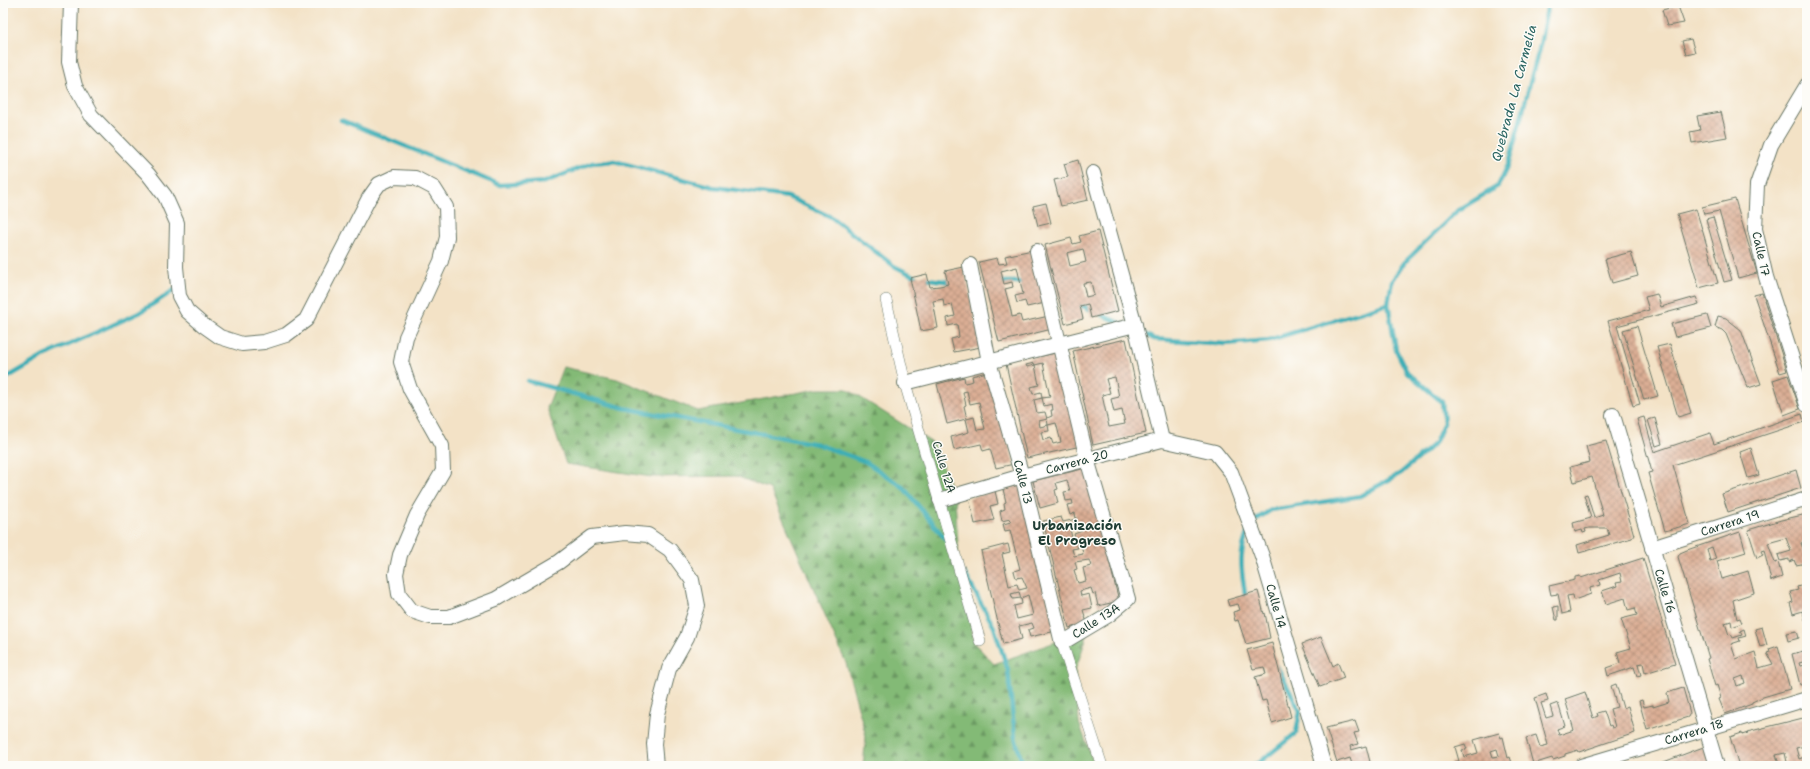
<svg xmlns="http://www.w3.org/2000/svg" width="1810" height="769" font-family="'Shantell Sans',sans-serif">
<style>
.forest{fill:url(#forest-firs);stroke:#517c55}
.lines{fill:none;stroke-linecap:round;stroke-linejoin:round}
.stream{stroke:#3daeb6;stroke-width:4.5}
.building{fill:url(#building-cross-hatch);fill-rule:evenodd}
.pedestrian-casing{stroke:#697767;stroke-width:12}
.minor-casing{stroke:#697767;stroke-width:16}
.pedestrian{stroke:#fff;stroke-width:11}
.minor{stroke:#fff;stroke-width:14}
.labels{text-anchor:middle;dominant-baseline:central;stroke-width:3;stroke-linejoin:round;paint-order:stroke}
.street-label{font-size:12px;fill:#1f3d34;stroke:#fdfcf7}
.water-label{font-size:13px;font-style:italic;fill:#2a6562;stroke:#fdfcf7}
.neighbourhood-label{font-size:13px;font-weight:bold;fill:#1f3d34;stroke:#fdfcf7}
</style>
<defs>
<pattern id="forest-firs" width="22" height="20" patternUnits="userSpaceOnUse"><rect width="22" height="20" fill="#83ba76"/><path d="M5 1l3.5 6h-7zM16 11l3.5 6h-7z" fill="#6b9862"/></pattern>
<pattern id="building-cross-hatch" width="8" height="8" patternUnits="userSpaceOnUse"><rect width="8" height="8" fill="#dbae94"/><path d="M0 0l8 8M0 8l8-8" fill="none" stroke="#b18f7a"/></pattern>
</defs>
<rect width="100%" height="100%" fill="#fdfcf7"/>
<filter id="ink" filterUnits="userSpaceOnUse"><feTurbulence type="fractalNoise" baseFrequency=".025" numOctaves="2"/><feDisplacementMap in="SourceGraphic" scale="8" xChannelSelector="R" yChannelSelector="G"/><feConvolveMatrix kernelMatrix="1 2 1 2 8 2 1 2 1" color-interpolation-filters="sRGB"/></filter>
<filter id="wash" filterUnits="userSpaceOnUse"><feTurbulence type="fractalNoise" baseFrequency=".012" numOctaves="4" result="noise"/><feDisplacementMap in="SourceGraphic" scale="16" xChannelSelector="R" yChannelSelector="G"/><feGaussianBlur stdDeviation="0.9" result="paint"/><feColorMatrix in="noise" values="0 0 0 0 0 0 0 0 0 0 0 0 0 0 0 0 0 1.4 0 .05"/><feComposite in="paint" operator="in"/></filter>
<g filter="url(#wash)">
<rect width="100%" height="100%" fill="#f3e2c6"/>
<path class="forest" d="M563,367l54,12 81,32 120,-22h29l87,55 21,54 5,79 15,67 19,20 95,-34 -14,41 4,52 16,43h-232l3,-30 -20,-73 -76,-174 -34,-13 -84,1 -86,-13 -19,-56z"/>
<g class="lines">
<g class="stream">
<path d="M341,120l159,65 45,-3 47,-19 22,-2 99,26 75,10 43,20 63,49 24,12 35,4"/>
<path d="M998,282h19l8,1"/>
<path d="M1076,303l46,21"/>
<path d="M1140,332l14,7 71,5 44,-4 119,-36"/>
<path d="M3,380l41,-24 95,-43 37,-24"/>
<path d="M528,381l96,27 193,36 49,18 37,25 44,54"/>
<path d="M1252,522l19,-12 89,-14 41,-23 34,-30 9,-20 -2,-21 -35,-30 -11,-22 -8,-46 4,-23 12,-18 53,-52 41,-25 11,-23 31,-118 8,-42"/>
<path d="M965,574l29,53 14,43 7,67 8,29"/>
<path d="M1246,600c-4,-28 -9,-44 3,-71"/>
<path d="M1250,766l10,-4 36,-29 4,-22 -23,-45"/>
</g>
</g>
<g id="blocks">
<g class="building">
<path d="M1678,6l6,17 -17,3 -5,-16z"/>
<path d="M1691,39l4,13 -9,2 -4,-13z"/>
<path d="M1721,112l6,25 -35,6 -2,-11 10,-2 -3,-14z"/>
<path d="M1078,160l10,40 -27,6 -7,-26 14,-3 -4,-13z"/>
<path d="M1735,199l22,74 -19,5 -19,-67 -15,3 -2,-7z"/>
<path d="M1046,203l5,20 -13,3 -5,-20z"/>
<path d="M1696,209l22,74 -19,5 -22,-74z"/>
<path d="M1713,217l19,63 -8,2 -18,-63z"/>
<path d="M1098,231l20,80 -27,7 -3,-14 -8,2 3,13 -18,5 -20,-79 26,-7 2,6 8,-2 -2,-6zM1083,249l3,13 -16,4 -3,-13zM1091,282l3,13 -8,2 -3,-14z"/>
<path d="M1032,250l13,53 -18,4 -2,-6 -8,2 -2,-7 8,-2 -6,-27 -16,4 3,13 8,-2 1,5 -8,2 6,22 1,6 8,-2 2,7 27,-6 3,13 -53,13 -20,-80 18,-4 2,6 8,-1 -2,-7z"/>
<path d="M1631,252l7,24 -26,7 -7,-24z"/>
<path d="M964,267l17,80 -27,5 -3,-13 8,-2 -2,-13 -9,2 -1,-8 8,-2 -3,-12 -8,2 -1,-7 -10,2 5,27 -17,3 -11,-53 17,-4 3,13 10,-1 8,-2 -3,-13z"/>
<path d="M1762,293l3,7h-1l23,71 -7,2 -26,-78z"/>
<path d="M1657,294l4,13 35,-10 3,7 -82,22 23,78 -7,2 -25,-85 41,-11 -4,-13z"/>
<path d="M1707,315l4,13 -36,9 -4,-13z"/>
<path d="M1718,316l8,2 15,12 20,54 -13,4 -22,-54 -4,-4 -7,-3z"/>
<path d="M1637,326l21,70 -14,4 -21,-70z"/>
<path d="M1126,339l20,94 -53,12 -20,-94zM1115,377l4,20 -8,2 3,13 8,-2 3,14 -16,3 -7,-32 8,-2 -4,-14z"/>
<path d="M1670,344l21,69 -13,4 -21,-70z"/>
<path d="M1060,352l21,94 -54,12 -21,-94zM1034,363l1,2 8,-2 7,34 -8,1 2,8 8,-2 1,6h-2l1,6 -5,2 1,7 -8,2 -1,-6 8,-2 -2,-7 -8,1 -3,-13 8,-2 -1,-6 -8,2 -2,-7 8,-2 -4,-20 -8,2 -1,-2zM1056,423l5,19 -8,2 -2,-6 -8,2 -2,-8 8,-1 -1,-6z"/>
<path d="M990,371l24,93 -18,4 -6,-19 -7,2 -2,-7 -27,6 -3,-13 18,-5 -3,-13 -19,5 -10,-40 27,-7 1,6 8,-2 -1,-5zM967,391l3,13 9,-2 6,27 -8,1 -3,-13 -7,2 -3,-13 2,-1 -3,-13z"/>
<path d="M1788,375l12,34 -16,6 -11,-35z"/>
<path d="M1802,414l2,8 -131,43 17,59 -25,7 -17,-58 4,-1 -15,-53 7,-2 10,35 56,-19 4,11z"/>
<path d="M1655,418l7,26 -6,2 -8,-26z"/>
<path d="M1606,441l28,94 -2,3 -53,15 -2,-8 32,-10 -2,-7h-18l-4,1 1,3 -3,1 -1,-3 -7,2 -2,-9 18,-5 -7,-23 3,-1 7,24 9,-3 -11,-38 -18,5 -4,-15 20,-5 -4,-16z"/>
<path d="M1751,448l8,27 -11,3 -8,-26z"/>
<path d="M1086,468l33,133 -21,5 -3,-13 -2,1 -2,-6 -11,3 1,5 8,-2 3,14 -9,2 4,13 -18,5 -26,-107 18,-4 2,5 13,-3 -1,-6 -5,2 -3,-10 6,-1 -1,-4 -6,1 -2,-9 6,-1 -3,-11 -11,3 2,6 -3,1 3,13 -18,5 -7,-27zM1081,526l1,5 -8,3 2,7 4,-1 3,14 -9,2 -2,-7 6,-1 -2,-7 -3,1 -3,-13zM1089,560l2,6 -8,2 3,13 -8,2 -4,-13 3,-1 -2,-7z"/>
<path d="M1796,470l5,18 -73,24 -6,-18z"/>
<path d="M1022,484l34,147 -26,6 -2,-7 6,-2 -2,-5 -13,3 3,13 -19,5 -22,-93 27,-7 2,8 -8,2 7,32 8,-2 2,6 8,-2 -5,-11 -6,1 -2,-7 6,-2 -10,-39 -5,1 -2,-7 8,-2 -1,-3 -8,2 -2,-10 5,-2 -1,-6 2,-1 -3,-13zM1019,592l2,6 -8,1 -2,-5zM1028,595l5,20 -16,4 -3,-13 8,-2 -1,-6z"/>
<path d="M995,491l3,13 -8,2 4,14 -19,4 -6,-26z"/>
<path d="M1807,514v28l-6,1 4,12 2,-1v9l-11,2 -2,-5 -5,2v-3l-9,2 -2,-6 13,-4 -5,-13 -18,5 7,20 3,-1 4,15 -11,4 -7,-31 -3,1 2,4 -6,3 -9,-28 33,-10z"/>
<path d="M1740,532l6,20 -29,9 5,18 26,-8 6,22 -21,7 4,19 3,-1 2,5 -10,4 -1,-6 -6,2 4,12 2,-1 2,4 9,-3 -2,-4 4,-2 2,7 -7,2 1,3 -9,3 5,15 19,-7 4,16 14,-4 -6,-11 3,-1 -1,-3 9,-3 12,43 -27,8 -11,5v2l-27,10 -6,-15 2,-1 -4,-13 -2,1 -3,-10 -5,-17 2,-1 -31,-101 2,-4 7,-3zM1712,547l4,12 -6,2 -3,-12zM1743,676l2,7 -8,3 -2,-7z"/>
<path d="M1643,558l32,106 -30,9 -2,-10 -5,1 3,11 -4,1 -3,-9 -26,9 -2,-8 14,-5 -3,-11 14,-4 -10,-29 16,-4 -2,-7 -7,2 -3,-12 -19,6 -4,-13 15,-5 -1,-3 6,-1 -2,-9 -21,7 1,5 -10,3 1,6 -17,6 -1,-5 -6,1 3,16 -8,2 -4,-20 -7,1 -2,-9 26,-6v-3l5,-1 1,2z"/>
<path d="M1803,585l1,4 3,-1v31l-2,1 -2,-9 -10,3 -3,-11 3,-1 -3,-10 8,-2 -1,-3z"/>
<path d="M1258,591l6,23 1,-1 5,25 -24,6 -8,-24 -3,1 -2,-9 7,-2 -2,-6 -9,2 -2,-6z"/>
<path d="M1558,606v14h-2l-3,-13z"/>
<path d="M1762,627l5,18 -7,2 -5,-18z"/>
<path d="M1797,631l2,7 -11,3 -2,-8z"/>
<path d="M1321,637l12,29 5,-3 6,15 -24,9 -18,-43z"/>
<path d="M1272,643l19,74 -19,6 -6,-23 -4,1 -7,-24 11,-3 -2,-7 -11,2 -6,-19z"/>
<path d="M1807,650v11l-8,2 1,3 7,-1v18l-7,2 -8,-31z"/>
<path d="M1616,684l7,24 5,-2 7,27 -56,19 -1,-2 -13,4v2l-12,4 -1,-2 -19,6 -7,-26 10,-3 4,12 8,-2 -13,-47 11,-4 2,7 -7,2 5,15 7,-2 -3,-10 8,-3 7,23 -8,3 2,6 15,-5 -9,-31 20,-7 8,26 5,-2 -1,-3 7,-2 5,15 2,-1 1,3 3,-1 -5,-18 7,-2 -6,-21z"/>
<path d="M1683,688l7,25 -2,4 -41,13 -8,-29 3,-1 2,7 9,-2v2l16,-5 -2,-9z"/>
<path d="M1807,717v33l-2,-4 -9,2 3,11 5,-2 -1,-4 4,-1v14h-68l-9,-29 12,-4v2l6,-2 -1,-1zM1785,753l2,9 -8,2 -3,-9z"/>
<path d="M1355,721l4,11 -5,1 4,11 -8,2 1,4 15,-4 5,20h-23l4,-2 -2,-6 -13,4 -11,-34z"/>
<path d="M1499,733l2,5 2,-1 5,21 2,-1 3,9h-61l-1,-3 8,-2 -4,-14 10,-3 2,5 -5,1 2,7 14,-4 -4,-13zM1497,749l2,7 -6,1 -2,-6z"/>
<path d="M1706,746l5,20h-49l-1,-3z"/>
</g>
</g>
</g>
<g filter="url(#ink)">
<use href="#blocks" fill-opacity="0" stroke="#697767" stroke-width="1"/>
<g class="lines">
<defs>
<g id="pedestrian">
<path d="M886,300l19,83 75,258"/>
<path d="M1062,643l40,123"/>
</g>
<g id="minor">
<path d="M71,3l-2,59 6,24 16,29 57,59 17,22 12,27 -1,44 3,29 8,15 16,14 17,12 22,7 22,-2 22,-7 20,-15 63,-122 10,-14 15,-7 21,1 19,10 12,19 1,30 -6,24 -35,76 -5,25 9,27 32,57 1,25 -26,44 -17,40 -4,19 3,20 13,17 18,6h19l47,-18 63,-37 33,-25 33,-4 23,2 22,15 22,30 5,26 -10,31 -18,32 -12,45 -3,30 2,22"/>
<path d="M1807,85l-36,60 -14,40 -2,44 11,48 41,128"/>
<path d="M1093,173l42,152 27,115"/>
<path d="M970,265l19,97 33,114 40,167 47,-28 19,-16 -41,-140 -50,-208"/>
<path d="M905,383l230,-58"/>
<path d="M1613,415l104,351"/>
<path d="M940,500l82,-24 140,-36 53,12 16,20 31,84 62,210"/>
<path d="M1652,548l155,-49"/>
<path d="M1581,766l226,-67"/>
</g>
</defs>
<use href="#pedestrian" class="pedestrian-casing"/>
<use href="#minor" class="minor-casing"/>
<use href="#pedestrian" class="pedestrian"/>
<use href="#minor" class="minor"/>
</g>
</g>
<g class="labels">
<g class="street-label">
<text transform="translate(1761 254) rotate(78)">Calle 17</text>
<text transform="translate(1077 462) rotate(-15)">Carrera 20</text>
<text transform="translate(944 467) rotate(73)">Calle 12A</text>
<text transform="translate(1023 482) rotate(76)">Calle 13</text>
<text transform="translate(1730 523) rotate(-18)">Carrera 19</text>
<text transform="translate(1665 591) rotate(73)">Calle 16</text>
<text transform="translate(1276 606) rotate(74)">Calle 14</text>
<text transform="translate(1096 621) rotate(-33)">Calle 13A</text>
<text transform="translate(1694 732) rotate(-17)">Carrera 18</text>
</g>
<g class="water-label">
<text transform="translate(1514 93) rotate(-75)">Quebrada La Carmelia</text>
</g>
<g class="neighbourhood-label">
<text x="1077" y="525">Urbanización<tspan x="1077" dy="15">El Progreso</tspan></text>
</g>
</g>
<rect width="1810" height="769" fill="none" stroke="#fdfcf7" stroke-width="16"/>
</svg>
